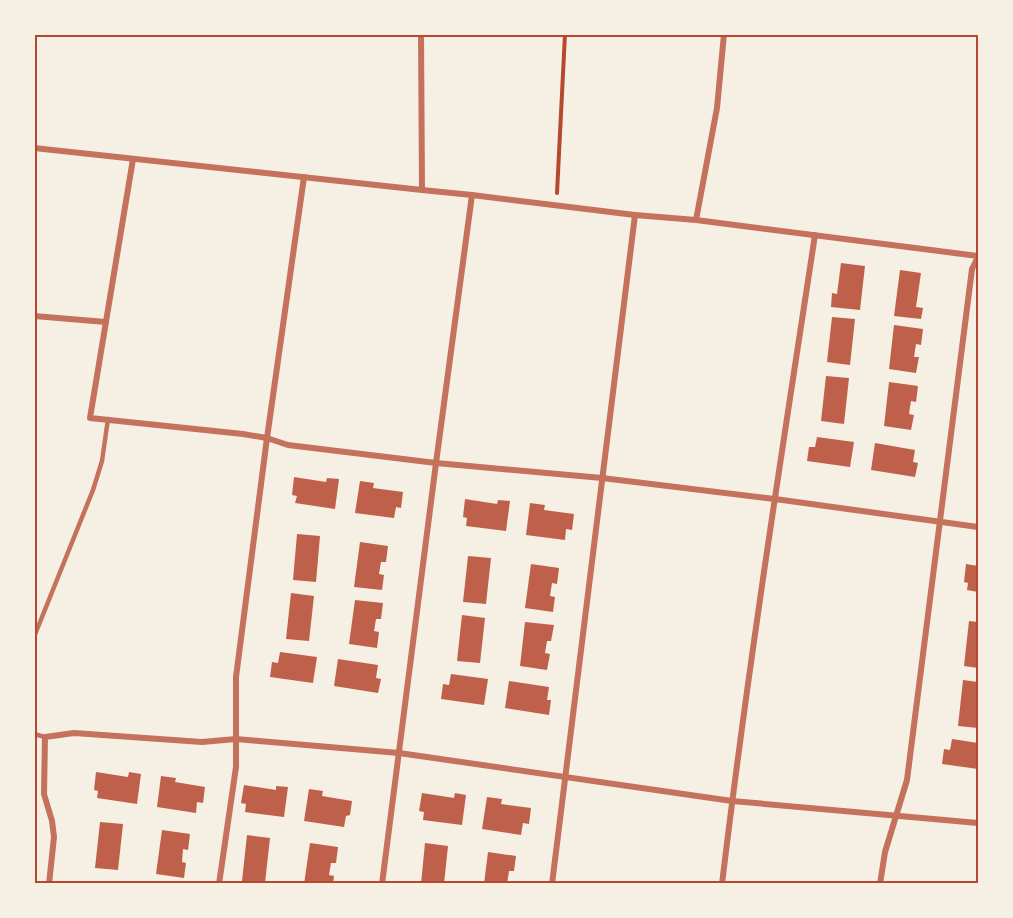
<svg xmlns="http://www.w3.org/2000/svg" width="1013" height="918" font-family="'DejaVu Sans',sans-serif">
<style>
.building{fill:#bf614a}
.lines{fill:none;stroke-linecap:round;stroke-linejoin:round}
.path{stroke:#b5482f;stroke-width:4}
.service{stroke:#c5725c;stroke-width:4.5}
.minor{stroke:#c5725c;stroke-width:6}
.neatline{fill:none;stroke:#b5482f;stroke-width:2}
</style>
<rect width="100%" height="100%" fill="#f6efe4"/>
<g class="building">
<path d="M841,263l24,3 -5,44 -29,-3 1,-14 5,1z"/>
<path d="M900,270l21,3 -5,34 7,1 -2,11 -27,-3z"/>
<path d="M832,317l23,2 -5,46 -23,-3z"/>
<path d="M894,325l29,4 -2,16 -5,-1 -2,13h5l-3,16 -27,-4z"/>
<path d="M826,376l23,2 -5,46 -23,-3z"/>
<path d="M889,382l29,4 -2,16 -5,-1 -2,13 5,1 -3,15 -27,-4z"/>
<path d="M817,437l37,5 -4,25 -43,-6 2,-14h6z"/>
<path d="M875,443l40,7 -2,12 5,1 -3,14 -44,-7z"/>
<path d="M294,477l32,5 1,-4 12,1 -4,30 -40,-6 2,-7 -5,-1z"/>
<path d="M360,481l14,2 -1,5 30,4 -2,16 -5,-1 -2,11 -39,-5z"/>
<path d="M465,499l32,5 1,-4 12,1 -4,30 -40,-5 1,-8 -4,-1z"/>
<path d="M530,503l15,2 -1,5 30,4 -2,16 -6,-1 -1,11 -39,-5z"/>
<path d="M297,534l23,2 -4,46 -23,-2z"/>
<path d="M360,542l28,4 -2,16h-5l-2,12 5,1 -2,15 -28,-3z"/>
<path d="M468,556l23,2 -5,46 -23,-2z"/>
<path d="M531,564l28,4 -2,16 -5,-1 -2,13 5,1 -2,15 -28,-4z"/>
<path d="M966,564l12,2v26l-11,-2 1,-7 -4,-1z"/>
<path d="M291,593l23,3 -5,45 -23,-2z"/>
<path d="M355,600l28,3 -2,16h-5l-2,12 5,1 -2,16 -28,-4z"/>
<path d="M462,615l23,3 -5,45 -23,-2z"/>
<path d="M969,621l9,1v46l-14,-2z"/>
<path d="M525,622l29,3 -3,16h-4l-2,12 5,1 -3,16 -27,-4z"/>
<path d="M280,652l37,5 -4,26 -43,-6 2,-15 6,1z"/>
<path d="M338,659l40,6 -2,13 5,1 -3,14 -44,-7z"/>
<path d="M451,674l37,5 -4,26 -43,-6 2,-15 6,1z"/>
<path d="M963,680l15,2v46l-20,-2z"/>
<path d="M509,681l40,6 -2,13h4l-2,15 -44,-7z"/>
<path d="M952,739l26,4v26l-36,-5 2,-15 6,1z"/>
<path d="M96,772l32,5 1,-5 12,2 -4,30 -40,-6 1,-7 -4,-1z"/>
<path d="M161,776l15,2 -1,4 30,5 -2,16 -6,-1 -1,11 -39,-6z"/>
<path d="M244,785l32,5v-4l12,1 -4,30 -39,-5 1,-8 -5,-1z"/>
<path d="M309,789l14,2 -1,5 30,5 -2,14 -4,1 -2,11 -40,-6z"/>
<path d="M422,793l32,5 1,-5 11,2 -4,30 -39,-5 1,-8 -5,-1z"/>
<path d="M487,797l15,2 -1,5 30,4 -2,16 -6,-1 -2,12 -39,-6z"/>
<path d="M100,822l23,2 -5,46 -23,-2z"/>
<path d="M162,830l28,4 -2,16 -5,-1 -1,13 4,1 -2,15 -28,-4z"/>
<path d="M247,835l23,3 -5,45 -23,-2z"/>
<path d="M310,843l28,4 -2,16h-5l-2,12 5,1 -1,8h-29z"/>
<path d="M425,843l23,3 -4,38h-23z"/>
<path d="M488,852l28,4 -2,15h-5l-2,13h-23z"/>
</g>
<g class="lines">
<path class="path" d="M557,193l8,-159"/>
<g class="service">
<path d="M34,637l59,-147 9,-29 6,-42"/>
<path d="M34,734l11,3"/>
</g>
<g class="minor">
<path d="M421,34l1,156"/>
<path d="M34,148l388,42 50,5 163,20 61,5 282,36"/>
<path d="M133,159l-43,259 153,16 24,4 21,7 148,18 166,15 173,21 203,28"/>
<path d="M696,220l21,-112 7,-74"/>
<path d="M34,316l72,6"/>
<path d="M49,884l5,-47 -2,-16 -8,-27 1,-57 29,-4 128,9 34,-3 23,2 140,12 333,48 246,22"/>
<path d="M219,884l17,-117v-90l31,-239 37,-261"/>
<path d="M382,884l54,-421 36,-268"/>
<path d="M552,884l83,-669"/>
<path d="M722,884c26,-217 60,-433 93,-649"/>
<path d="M880,884l5,-32 22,-72 65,-511 6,-12"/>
</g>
</g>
<rect width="1013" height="918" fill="none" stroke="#f6efe4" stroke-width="72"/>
<rect x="36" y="36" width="941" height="846" class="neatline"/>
</svg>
